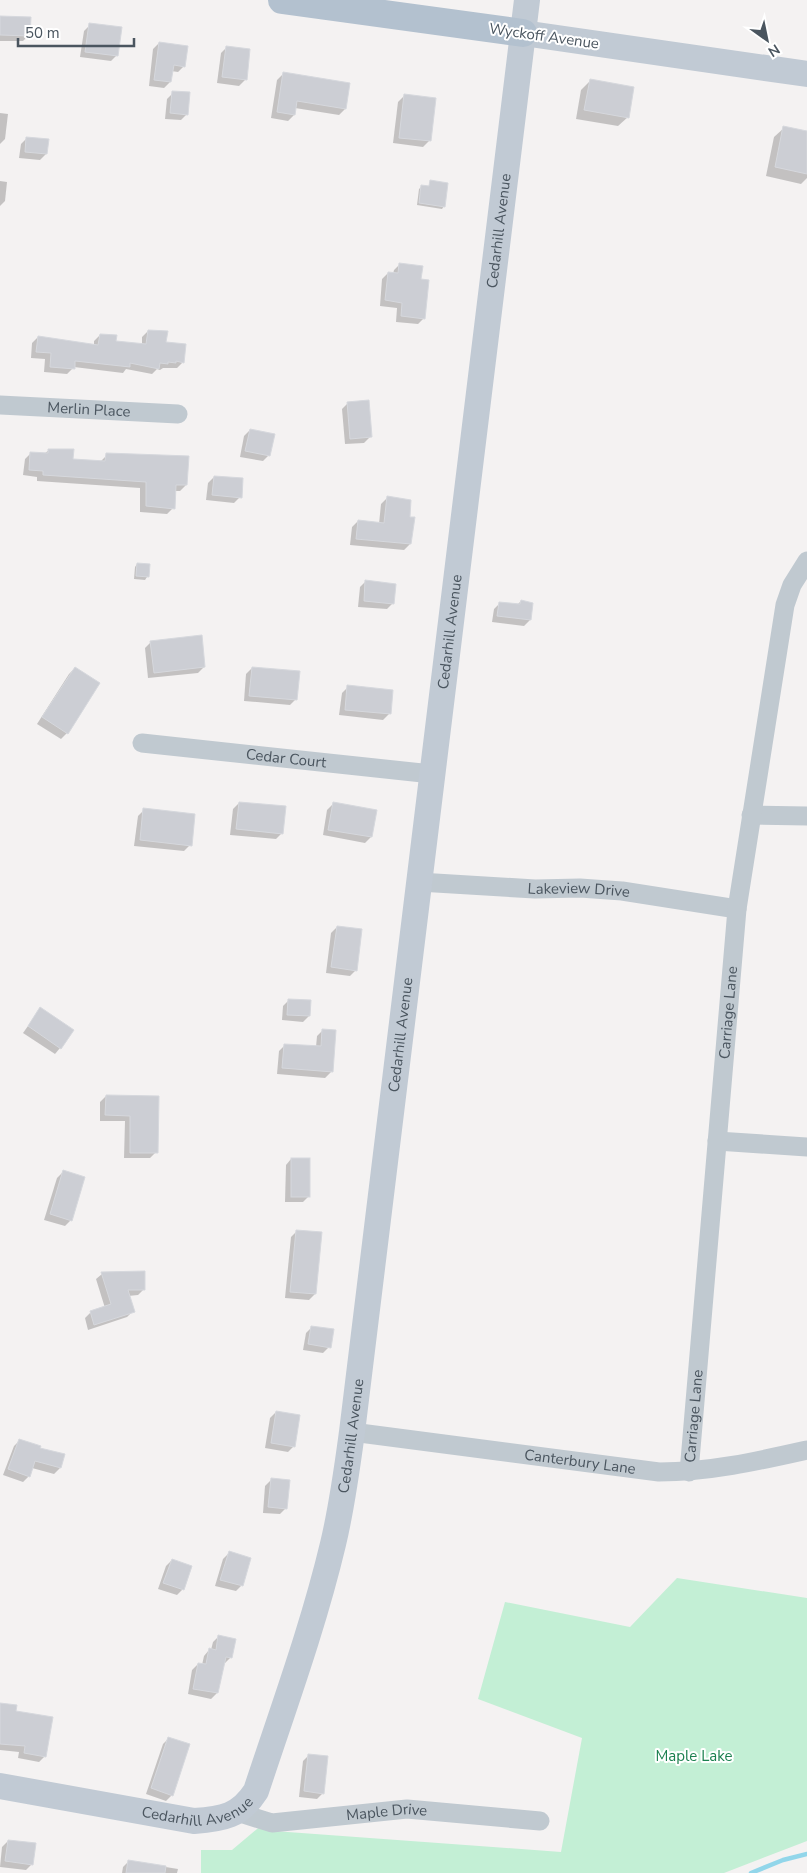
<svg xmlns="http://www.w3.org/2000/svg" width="807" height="1873" font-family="'Nunito Sans',sans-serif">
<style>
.green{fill:#c3efd5}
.shadow{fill:#0003}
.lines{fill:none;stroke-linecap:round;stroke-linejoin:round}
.stream{stroke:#92d6ea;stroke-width:4.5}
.building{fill:#ccced4;stroke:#d6d8dd}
.street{stroke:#c0c9d0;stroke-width:19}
.secondary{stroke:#c1cad4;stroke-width:26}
.primary{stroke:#b3c1cf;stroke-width:28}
.labels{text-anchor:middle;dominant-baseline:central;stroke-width:4;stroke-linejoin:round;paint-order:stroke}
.street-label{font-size:15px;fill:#4a555f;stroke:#fff}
.park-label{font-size:15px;fill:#1b804f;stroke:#fff}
</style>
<rect width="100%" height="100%" fill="#f4f2f2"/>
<path class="green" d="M677,1578l130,20v243l-83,32h-523v-23h31l31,-26 11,7 287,21 21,-114 -104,-39 27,-97 125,25z"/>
<g class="shadow">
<path d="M0,17l29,18 -6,6h-23z"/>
<path d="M90,25l27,30 -6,6 -31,-4 4,-26z"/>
<path d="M159,43l25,23 -6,6 -7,-1 -1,11 -6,6 -15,-2 4,-37z"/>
<path d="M227,47l18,33 -6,6 -22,-3 4,-30z"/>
<path d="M283,74l62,35 -6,6 -44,-7 -1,7 -6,6 -17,-3 6,-38z"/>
<path d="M590,81l38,36 -10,9 -42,-7 5,-29z"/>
<path d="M173,93l14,21 -6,6 -16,-1 2,-20z"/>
<path d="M404,96l25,45 -6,6 -30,-4 5,-41z"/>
<path d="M0,113l8,1 -3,25 -5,5z"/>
<path d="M784,128l23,5v45l-6,6 -35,-8 8,-39z"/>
<path d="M27,138l20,2 -1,14 -6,6 -21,-2 2,-14z"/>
<path d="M0,181l7,1 -2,19 -5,5z"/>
<path d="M431,182l13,24 -2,3 -25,-4 2,-16 3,-3 6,1z"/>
<path d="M400,264l20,16 4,38 -6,6 -22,-2 1,-14 -17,-2 2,-27 6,-6 5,1 1,-4z"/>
<path d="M148,331l17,12 18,19 -6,6h-14l-3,2 -3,-1 -5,5 -26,-5 -3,4 -49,-6 -7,7 -23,-2 1,-13 -14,-1 1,-15 6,-6 56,8v-4l6,-6 15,7 27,3v-8z"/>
<path d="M348,403l22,34 -6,6 -19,1 -3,-35z"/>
<path d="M250,430l19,25 -6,6 -23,-4 4,-21z"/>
<path d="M49,450l23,10 29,1 6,-6 79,30 -6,6h-6l-1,17 -6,6 -27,-2v-24l-103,-7v-4l-14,-2 2,-16 6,-6 13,1z"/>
<path d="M214,477l26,20 -6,6 -28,-3 2,-17z"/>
<path d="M387,498l23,46 -6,6 -54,-5 2,-18 6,-6 21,3 2,-20z"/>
<path d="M137,564l10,13 -2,3 -11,-1 1,-12z"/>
<path d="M366,581l27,22 -6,6 -29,-2 2,-20z"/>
<path d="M521,601l9,19 -6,6 -32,-4 2,-13 6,-6 17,2z"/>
<path d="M151,642l53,25 -6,6 -50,5 -3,-30z"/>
<path d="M75,668l-8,65 -6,6 -24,-15 32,-50z"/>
<path d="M252,668l44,31 -6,6 -46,-4 2,-27z"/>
<path d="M348,687l41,27 -6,6 -44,-5 3,-22z"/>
<path d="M239,803l43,30 -6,6 -46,-4 3,-26z"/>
<path d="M333,804l38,33 -6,6 -42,-8 4,-25z"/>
<path d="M144,810l46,35 -6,6 -50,-5 4,-30z"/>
<path d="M337,927l19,43 -6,6 -24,-3 5,-40z"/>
<path d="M289,1000l20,16 -6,6 -21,-2 1,-14z"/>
<path d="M40,1009l20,39 -5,6 -32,-21z"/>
<path d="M323,1030l8,42 -6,6 -48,-4 2,-23 6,-6 31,2 1,-11z"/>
<path d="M106,1096l51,1 -1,55 -6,6h-26l1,-37h-25v-19z"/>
<path d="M291,1159l18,37 -6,6h-18l1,-37z"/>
<path d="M63,1172l8,48 -6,6 -21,-6 13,-42z"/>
<path d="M297,1231l18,63 -6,6 -24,-2 6,-61z"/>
<path d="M102,1274l42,15 -6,6 -10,1 5,15 -6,6 -39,13 -3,-12 6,-6 14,-4 -9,-29z"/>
<path d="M312,1327l17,20 -6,6 -20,-3 3,-17z"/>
<path d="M276,1412l18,34 -6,6 -23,-4 5,-30z"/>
<path d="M20,1440l19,8 24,7 -3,13 -6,6 -22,-6 -3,8 -6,6 -20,-7 11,-29z"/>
<path d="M271,1480l15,28 -6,6 -17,-1 2,-27z"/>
<path d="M229,1553l13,32 -6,6 -21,-5 8,-27z"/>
<path d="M172,1560l11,29 -6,6 -19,-6 8,-23z"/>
<path d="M219,1636l12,21 -6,6h-2l-6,30 -6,6 -23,-5 4,-24 6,-6 4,1 2,-9 5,-6h2l2,-8z"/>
<path d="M0,1705l45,51 -6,6 -21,-4 1,-6 -19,-2z"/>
<path d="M169,1738l3,57 -6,6 -20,-7 17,-50z"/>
<path d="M309,1755l14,38 -6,6 -18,-2 4,-36z"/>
<path d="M8,1841l24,23 -6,6 -26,-3 2,-20z"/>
<path d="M129,1861l49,8 -1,4h-55l1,-6z"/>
</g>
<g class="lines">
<path class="stream" d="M751,1873l32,-13 24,-6"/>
</g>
<g class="building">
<path d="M0,16l31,1 -1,19 -30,-1z"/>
<path d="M89,23l33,4 -4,29 -33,-4z"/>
<path d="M159,42l29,4 -3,21 -11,-2 -3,17 -17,-2z"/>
<path d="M226,46l24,3 -3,31 -25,-3z"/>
<path d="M283,72l67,11 -4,26 -49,-8 -2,14 -18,-3z"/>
<path d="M590,79l44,8 -5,31 -45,-8z"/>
<path d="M172,91l18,1 -2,23 -18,-2z"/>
<path d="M404,94l32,4 -5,43 -32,-3z"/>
<path d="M783,126l24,5v43l-32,-7z"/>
<path d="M26,137l23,2 -2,15 -22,-2z"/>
<path d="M430,180l18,3 -3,24 -26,-4 2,-18 8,1z"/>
<path d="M399,263l24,3 -2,13 8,1 -4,39 -24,-3 1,-13 -17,-3 3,-28 10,1z"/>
<path d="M148,330l20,1 -2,11 20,2 -2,19 -8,-2v2l-8,-1v2l-8,-1 -1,6 -29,-6v4l-55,-6v8l-25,-2 1,-14 -15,-1 2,-16 60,9 2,-11 17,1 -1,6 30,3z"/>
<path d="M369,400l3,37 -22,2 -3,-37z"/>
<path d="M250,429l25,5 -5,22 -25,-5z"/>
<path d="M48,449h26l-1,10 32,2 1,-8 83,3 -2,29h-11l-1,24 -29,-3v-24l-103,-7v-4l-14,-1 1,-18 18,1z"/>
<path d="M214,476l29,2 -1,20 -30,-3z"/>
<path d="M387,496l24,4 -1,17h5l-4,27 -55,-5 2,-19 26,3z"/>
<path d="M137,563l13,1 -1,13 -13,-1z"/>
<path d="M365,580l31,4 -2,20 -30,-3z"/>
<path d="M521,600l12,3 -2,17 -34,-4 2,-14 21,2z"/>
<path d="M202,635l3,32 -51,6 -4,-32z"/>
<path d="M75,667l25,16 -32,51 -26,-17z"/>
<path d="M252,667l48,4 -3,29 -48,-4z"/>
<path d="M347,685l46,5 -2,24 -46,-4z"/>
<path d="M239,802l47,4 -3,28 -47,-5z"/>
<path d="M333,802l44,8 -5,27 -44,-7z"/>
<path d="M143,808l52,6 -3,32 -52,-6z"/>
<path d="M337,926l25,3 -5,42 -26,-4z"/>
<path d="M288,999l23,1 -1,16 -23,-1z"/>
<path d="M40,1007l34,23 -13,19 -33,-23z"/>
<path d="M322,1029l14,1 -3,42 -51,-4 2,-24 37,2z"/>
<path d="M106,1095l53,1 -1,57h-28v-37l-25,-1z"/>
<rect x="291" y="1158" width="19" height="39"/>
<path d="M63,1170l22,7 -13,44 -22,-7z"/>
<path d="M296,1230l26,2 -6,62 -26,-2z"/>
<path d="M145,1271v19h-17l7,22 -41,13 -4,-14 21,-7 -10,-32z"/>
<path d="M311,1326l23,3 -3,19 -23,-4z"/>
<path d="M276,1411l24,4 -5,32 -24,-4z"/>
<path d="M19,1439l22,7 -1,2 25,6 -4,14 -26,-7 -5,16 -22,-8z"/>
<path d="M271,1478l19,2 -3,29 -19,-2z"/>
<path d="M229,1551l22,7 -8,28 -23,-6z"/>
<path d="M172,1559l20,7 -8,24 -21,-7z"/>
<path d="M218,1635l18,4 -4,19 -6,-1 -8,36 -25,-4 5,-26 8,1 3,-16 7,2z"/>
<path d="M0,1703l17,2 -1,6 37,6 -7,40 -22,-4 1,-7 -25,-2z"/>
<path d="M168,1737l22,7 -17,52 -22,-8z"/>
<path d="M308,1754l20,2 -4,38 -20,-3z"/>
<path d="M8,1840l28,3 -3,22 -28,-4z"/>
<path d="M128,1860l38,6 -1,7h-39z"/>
</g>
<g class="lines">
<g class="street">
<path id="s1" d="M0,405l178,9"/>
<path id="s2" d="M142,743l290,31"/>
<path d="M751,815l56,1"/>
<path id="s3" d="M419,882l116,7 45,-1 42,3 115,18"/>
<path d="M717,1141l90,6"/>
<path id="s4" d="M352,1432l307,40c51,0 99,-11 148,-22"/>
<path id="s5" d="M689,1472l48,-563 48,-304 7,-20 15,-24"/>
<path id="s6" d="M237,1812l35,11 135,-14 133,12"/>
</g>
<g class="secondary">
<path d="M523,33l284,41"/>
<path id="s7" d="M0,1786l194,35c29,-2 46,-5 62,-30 27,-82 57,-163 77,-247 9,-37 14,-75 19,-112l175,-1432"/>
</g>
<path class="primary" d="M282,0l241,33"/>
</g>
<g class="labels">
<g class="street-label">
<text transform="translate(544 36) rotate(8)">Wyckoff Avenue</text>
<text stroke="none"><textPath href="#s7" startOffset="1852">Cedarhill Avenue</textPath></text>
<text stroke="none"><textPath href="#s1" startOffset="89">Merlin Place</textPath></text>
<text stroke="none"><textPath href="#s7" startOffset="1448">Cedarhill Avenue</textPath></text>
<text stroke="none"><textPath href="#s2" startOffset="145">Cedar Court</textPath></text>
<text stroke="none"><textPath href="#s3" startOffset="160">Lakeview Drive</textPath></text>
<text stroke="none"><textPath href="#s5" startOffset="461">Carriage Lane</textPath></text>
<text stroke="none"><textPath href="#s7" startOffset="1042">Cedarhill Avenue</textPath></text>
<text stroke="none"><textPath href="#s5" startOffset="56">Carriage Lane</textPath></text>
<text stroke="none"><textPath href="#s7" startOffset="638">Cedarhill Avenue</textPath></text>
<text stroke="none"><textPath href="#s4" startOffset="230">Canterbury Lane</textPath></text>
<text stroke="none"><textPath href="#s7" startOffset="202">Cedarhill Avenue</textPath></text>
<text stroke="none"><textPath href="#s6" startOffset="152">Maple Drive</textPath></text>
</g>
<g class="park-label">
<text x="694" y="1756">Maple Lake</text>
</g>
</g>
<g transform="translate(767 40) rotate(147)" stroke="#ffffff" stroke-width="4" paint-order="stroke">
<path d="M0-4L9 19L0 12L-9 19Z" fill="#4a555f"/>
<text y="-8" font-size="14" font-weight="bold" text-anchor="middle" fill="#4a555f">N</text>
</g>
<path d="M18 38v8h116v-8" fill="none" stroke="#4a555f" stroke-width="2.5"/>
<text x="25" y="38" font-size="15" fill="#4a555f" stroke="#ffffff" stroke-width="4" paint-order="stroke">50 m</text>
</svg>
